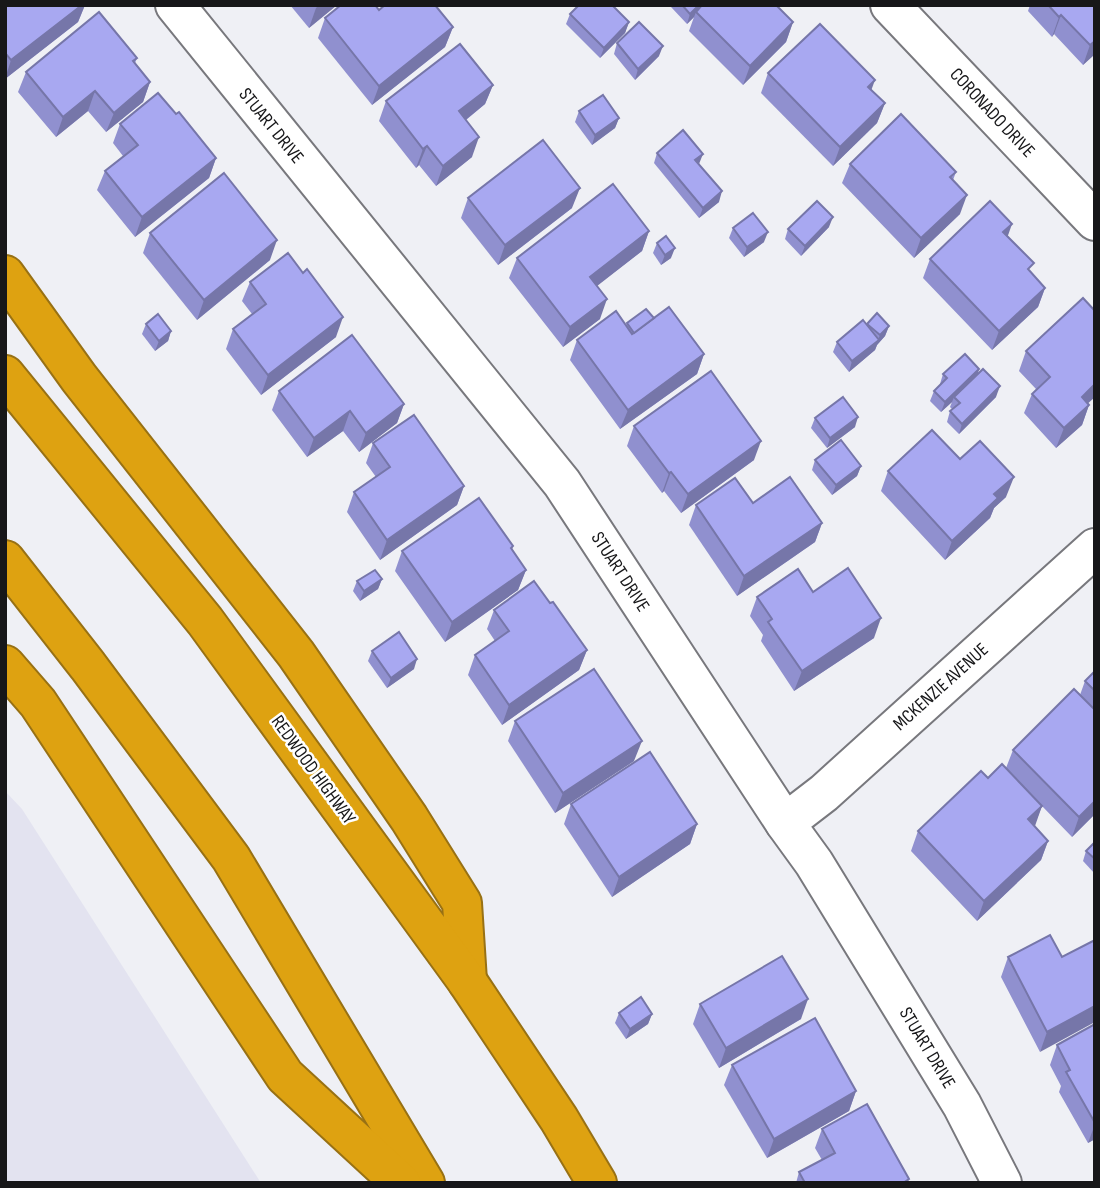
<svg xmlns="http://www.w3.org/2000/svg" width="1100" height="1188" font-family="'Sofia Sans Condensed',sans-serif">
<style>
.built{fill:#e3e3f0}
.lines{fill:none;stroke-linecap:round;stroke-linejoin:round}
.street-casing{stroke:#78787d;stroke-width:42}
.highway-casing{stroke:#987114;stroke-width:42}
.street{stroke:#fff;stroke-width:38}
.highway{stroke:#dea211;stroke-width:38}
.wall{fill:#9090cf}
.shaded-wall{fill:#7676a9}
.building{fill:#a8a8f1;stroke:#7676a9;stroke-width:2}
.labels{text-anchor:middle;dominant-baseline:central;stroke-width:5;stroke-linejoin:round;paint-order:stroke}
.street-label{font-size:19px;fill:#171719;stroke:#fff}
</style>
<rect width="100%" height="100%" fill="#eff0f5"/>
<path class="built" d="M5,791l17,18 239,374h-256z"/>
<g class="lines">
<defs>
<g id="street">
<path d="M175,5l387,478 223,340 29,40 148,242 40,78"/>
<path d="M890,5l205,216"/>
<path d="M785,823l39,-30 271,-245"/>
</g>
<g id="highway">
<path d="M5,275l74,103 217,276 113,164 53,85 5,78"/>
<path d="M5,375l200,246 262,360 92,138 38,64"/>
<path d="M5,560l83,106 143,192 194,325"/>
<path d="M5,665l33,38 247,373 116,107"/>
</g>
</defs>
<use href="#street" class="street-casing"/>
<use href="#highway" class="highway-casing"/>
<use href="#street" class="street"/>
<use href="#highway" class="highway"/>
</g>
<g class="wall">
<path d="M5,5h80l-7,17 -73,57z"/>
<path d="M290,5h47l-28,23z"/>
<path d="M672,5h106v2l15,15 -7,20 -43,43 -54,-54 5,-14 -7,7 -16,-17z"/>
<path d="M1030,5h65v49l-12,11 -29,-31 -2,3 -24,-26z"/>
<path d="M379,10l74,17 -8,20 -73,58 -54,-67 7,-20z"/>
<path d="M570,14l59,8 -4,11 -25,25 -34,-34z"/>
<path d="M617,43l42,13 -24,24 -21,-26z"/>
<path d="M137,58l-2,5 15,19 -7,20 -37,30 -18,-21 -32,26 -38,-45 8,-20z"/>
<path d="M768,73l117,30 -8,20 -44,43 -72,-73z"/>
<path d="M493,85l-8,19 -19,16 6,37 -36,29 -17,-21 -3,3 -37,-47 7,-20z"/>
<path d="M579,111l40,7 -4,10 -23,17 -17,-23z"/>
<path d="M176,114l40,44 -7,20 -74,59 -38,-47 8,-19 18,-15 -10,-13 7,-19z"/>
<path d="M657,153l42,11 20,38 -20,16 -45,-55z"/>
<path d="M850,164l106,8 -3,8 7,34 -46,44 -72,-75z"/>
<path d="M468,198l104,10 -74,57 -37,-47z"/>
<path d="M829,227l-28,29 -16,-17 3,-10z"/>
<path d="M733,228l31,14 -20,15 -15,-19z"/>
<path d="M649,231l-7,20 -46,35 4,33 -37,28 -54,-69 8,-20z"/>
<path d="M150,233l120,27 -73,60 -54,-67z"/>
<path d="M1008,236l22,36 15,16 -7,19 -46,43 -69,-72 7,-19z"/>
<path d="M657,243l14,15 -10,7 -8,-12z"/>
<path d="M303,273l33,64 -75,58 -35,-46 7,-20 19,-15 -10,-13 8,-19z"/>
<path d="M654,318l50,36 -7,20 -77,55 -50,-69 7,-20 49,-15 1,-2z"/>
<path d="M146,324l25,7 -3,10 -13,10 -13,-17z"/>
<path d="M867,324l22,2 -4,10 -8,9 -2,5 -26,22 -16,-20 4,-10 29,-17z"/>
<path d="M1026,351l63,54 -7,20 -26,23 -32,-35 8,-19 4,-5 -17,-18z"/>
<path d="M979,369l-1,4 18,24 -37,37 -12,-12 3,-11 2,-2 -2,-2 2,-5 -11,10 -11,-11 4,-10 6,-6v-1l3,-10z"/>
<path d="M279,391l125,13 -7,19 -38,29 -16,-21 -36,26 -35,-47z"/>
<path d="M815,418l40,9 -28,21 -16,-20z"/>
<path d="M634,426l120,34 -73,53 -17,-22 -2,2 -35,-47z"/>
<path d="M373,443l91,43 -7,19 -77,55 -33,-48 7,-20 22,-15 -10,-14z"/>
<path d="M960,459l46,38 -12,11 -4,10 -45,42 -64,-69 7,-20z"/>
<path d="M815,460l46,6 -4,10 -25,19 -20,-25z"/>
<path d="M696,505l126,18 -7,19 -78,54 -48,-71z"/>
<path d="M513,546l-1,4 14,20 -8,20 -73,52 -50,-71 7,-20z"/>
<path d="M382,579l-4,10 -18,12 -7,-10 4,-10z"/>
<path d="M813,592l61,46 -80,53 -33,-50 2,-6 -13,-19 7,-19z"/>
<path d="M494,610l93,40 -8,20 -77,55 -34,-50 7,-20 20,-14 -8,-12z"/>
<path d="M372,651l42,18 -27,19 -19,-27z"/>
<path d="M1095,671v143l-23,23 -30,-31 -8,20 14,15 -7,19 -64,61 -66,-70 7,-20 70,-53 18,-10 7,-18 67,-55 5,-14z"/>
<path d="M515,721l119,40 -79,52 -47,-72z"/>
<path d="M571,804l126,20 -7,20 -78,53 -48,-73z"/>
<path d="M1095,842v32l-12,-13 3,-10z"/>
<path d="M1095,940l-55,112 -39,-75 7,-20h54z"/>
<path d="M700,1004l101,15 -82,49 -26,-44z"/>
<path d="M619,1013l33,1 -4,10 -22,15 -11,-16z"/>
<path d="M1095,1024v115l-7,4 -29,-51 2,-6 -11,-21 7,-20z"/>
<path d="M732,1065l124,26 -7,20 -82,47 -43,-73z"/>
<path d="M822,1129l87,50 -1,4h-112l3,-11 23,-12 -7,-12z"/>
</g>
<g class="shaded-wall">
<path d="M82,5h3l-7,17 -73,57 6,-19z"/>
<path d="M319,5h18l-28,23 7,-20z"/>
<path d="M699,5h7l-10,7 -2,5 -7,7 3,-10z"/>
<path d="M1061,15l-7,19 -2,3 7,-20z"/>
<path d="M629,22l-4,11 -25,25 4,-10z"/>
<path d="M793,22l-7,20 -43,43 7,-19z"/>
<path d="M453,27l-8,20 -73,58 7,-19z"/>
<path d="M1095,41v13l-12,11 7,-20z"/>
<path d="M663,46l-4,10 -24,24 3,-11z"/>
<path d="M875,80l-7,19v-12z"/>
<path d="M150,82l-7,20 -37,30 8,-19z"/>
<path d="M493,85l-8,19 -33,27 7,-20z"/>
<path d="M95,91l-7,20 -32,26 7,-20z"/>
<path d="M885,103l-8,20 -44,43 7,-19z"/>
<path d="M619,118l-4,10 -23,17 3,-10z"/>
<path d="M479,137l-7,20 -36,29 7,-20z"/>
<path d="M427,146l-8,19 -3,3 7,-19z"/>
<path d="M703,154l-4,10 -7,7 3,-11z"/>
<path d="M216,158l-7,20 -74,59 7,-20z"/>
<path d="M580,188l-8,20 -74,57 7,-20z"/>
<path d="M722,191l-3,11 -20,16 4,-10z"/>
<path d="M967,195l-7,19 -46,44 7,-20z"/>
<path d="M833,217l-4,10 -28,29 4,-10z"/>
<path d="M1012,224l-7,20 -2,-12z"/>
<path d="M649,231l-7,20 -59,46 7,-20z"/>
<path d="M768,232l-4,10 -20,15 3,-10z"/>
<path d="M277,240l-7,20 -73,60 7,-20z"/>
<path d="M675,248l-4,10 -10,7 4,-10z"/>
<path d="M1045,288l-7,19 -46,43 7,-19z"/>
<path d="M607,299l-7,20 -37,28 7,-20z"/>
<path d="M343,317l-7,20 -75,58 7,-20z"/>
<path d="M889,326l-4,10 -8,9 -2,5 -26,22 3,-11 26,-21 2,-5z"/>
<path d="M171,331l-3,10 -13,10 4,-10z"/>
<path d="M704,354l-7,20 -77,55 8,-19z"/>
<path d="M979,369l-3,10 -22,18 -2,5 -11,10 4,-10z"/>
<path d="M1095,384v13l-21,19 8,-19z"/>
<path d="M1000,386l-4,11 -37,37 3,-10z"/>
<path d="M404,404l-7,19 -38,29 7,-19z"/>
<path d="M1089,405l-7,20 -26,23 8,-20z"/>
<path d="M350,411l-7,20 -36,26 7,-19z"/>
<path d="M858,417l-3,10 -28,21 3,-10z"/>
<path d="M761,441l-7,19 -73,53 7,-19z"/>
<path d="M861,466l-4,10 -25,19 4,-10z"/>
<path d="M671,472l-7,19 -2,2 7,-20z"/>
<path d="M1014,477l-8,20 -12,11 -4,10 -45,42 7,-19 42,-47z"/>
<path d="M464,486l-7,19 -77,55 7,-20z"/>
<path d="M822,523l-7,19 -78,54 7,-20z"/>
<path d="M526,570l-8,20 -73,52 7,-20z"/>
<path d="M382,579l-4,10 -18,12 4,-10z"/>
<path d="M881,618l-7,20 -80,53 8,-20z"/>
<path d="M587,650l-8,20 -77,55 7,-20z"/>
<path d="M417,659l-3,10 -27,19 4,-10z"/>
<path d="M642,741l-8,20 -79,52 8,-20z"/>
<path d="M1095,801v13l-23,23 7,-20z"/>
<path d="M1042,806l-7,20 -7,-7z"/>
<path d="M697,824l-7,20 -78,53 7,-20z"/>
<path d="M1048,841l-7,19 -64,61 7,-20z"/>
<path d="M808,999l-7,20 -82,49 7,-20z"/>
<path d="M1095,1006v16l-55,30 7,-20z"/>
<path d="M652,1014l-4,10 -22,15 4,-10z"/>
<path d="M856,1091l-7,20 -82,47 7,-19z"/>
<path d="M1095,1124v15l-7,4z"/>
</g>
<g class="building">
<path d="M5,5h77l-71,55 -6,-7z"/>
<path d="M341,5h34l4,5 6,-5h50l18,22 -74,59 -54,-68z"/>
<path d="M579,5h33l17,17 -25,26 -34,-34z"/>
<path d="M682,5h17l-9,9z"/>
<path d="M702,5h74l17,17 -43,44 -54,-54z"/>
<path d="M1048,5h47v36l-5,4 -29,-30 -2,2z"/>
<path d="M99,12l38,46 -4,3 17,21 -36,31 -19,-22 -32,26 -37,-45z"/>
<path d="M639,22l24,24 -25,23 -21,-26z"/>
<path d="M820,24l55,56 -7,7 17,16 -45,44 -72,-74z"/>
<path d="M460,44l33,41 -34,26 20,26 -36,29 -16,-20 -4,3 -37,-48z"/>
<path d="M158,93l18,21 3,-2 37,46 -74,59 -37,-46 33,-26 -18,-21z"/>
<path d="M603,95l16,23 -24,17 -16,-24z"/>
<path d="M901,114l55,58 -6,5 17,18 -46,43 -71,-74z"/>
<path d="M683,130l20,24 -8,6 27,31 -19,17 -46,-55z"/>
<path d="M543,140l37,48 -75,57 -37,-47z"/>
<path d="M224,173l53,67 -73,60 -54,-67z"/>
<path d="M613,184l36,47 -59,46 17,22 -37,28 -53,-69z"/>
<path d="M817,201l16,16 -28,29 -17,-17z"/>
<path d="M990,201l22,23 -9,8 31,31 -6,6 17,19 -46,43 -69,-72z"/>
<path d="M753,213l15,19 -21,15 -14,-19z"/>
<path d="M666,236l9,12 -10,7 -8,-12z"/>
<path d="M288,253l15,20 4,-4 36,48 -75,58 -35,-46 33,-25 -16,-22z"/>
<path d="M1083,298l12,13v73l-13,13 7,8 -25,23 -32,-34 18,-17 -24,-26z"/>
<path d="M669,307l35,47 -76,56 -51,-70 39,-29 16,23z"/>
<path d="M646,309l8,9 -20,15 -7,-10z"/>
<path d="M877,313l12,13 -9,9 -13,-11z"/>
<path d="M158,314l13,17 -12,10 -13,-17z"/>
<path d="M863,320l16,20 -27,21 -15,-19z"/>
<path d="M352,335l52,69 -38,29 -16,-22 -36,27 -35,-47z"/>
<path d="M965,354l14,15 -34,33 -11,-11 13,-13 -4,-4z"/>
<path d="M983,369l17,17 -38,38 -12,-13 10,-8 -6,-6z"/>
<path d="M711,371l50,70 -73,53 -17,-22 -2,1 -35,-47z"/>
<path d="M843,397l15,20 -28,21 -15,-20z"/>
<path d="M414,415l50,71 -77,54 -33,-48 36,-25 -17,-24z"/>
<path d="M932,430l28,29 20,-18 34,36 -20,17 4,4 -46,43 -64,-70z"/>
<path d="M841,440l20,26 -25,19 -21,-25z"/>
<path d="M790,477l32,46 -78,53 -48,-71 39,-27 18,25z"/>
<path d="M479,498l34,48 -2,2 15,22 -74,52 -50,-71z"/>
<path d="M848,568l33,50 -79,53 -34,-49 4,-3 -15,-22 41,-28 15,23z"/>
<path d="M375,570l7,9 -18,12 -7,-10z"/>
<path d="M534,581l16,22 3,-1 34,48 -78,55 -34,-50 34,-24 -15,-21z"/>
<path d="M399,632l18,27 -26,19 -19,-27z"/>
<path d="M594,669l48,72 -79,52 -48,-72z"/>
<path d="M1095,671v20l-10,-10z"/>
<path d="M1074,689l21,21v91l-16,16 -66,-67z"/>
<path d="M650,752l47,72 -78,53 -48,-73z"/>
<path d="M1002,764l40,42 -14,13 20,22 -64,60 -66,-70 63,-60 7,7z"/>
<path d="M1095,842v17l-9,-8z"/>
<path d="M1050,935l12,22 33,-17v66l-48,26 -39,-75z"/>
<path d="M782,956l26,43 -82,49 -26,-44z"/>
<path d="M641,997l11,17 -22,15 -11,-16z"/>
<path d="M815,1018l41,73 -82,48 -42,-74z"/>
<path d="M1095,1024v99l-29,-51 4,-2 -13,-25z"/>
<path d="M867,1104l42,75 -6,4h-98l-6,-11 36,-19 -13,-24z"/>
</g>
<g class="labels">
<g class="street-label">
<text transform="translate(992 113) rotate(47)">CORONADO DRIVE</text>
<text transform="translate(271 126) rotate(51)">STUART DRIVE</text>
<text transform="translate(620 572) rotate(57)">STUART DRIVE</text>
<text transform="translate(941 687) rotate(-42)">MCKENZIE AVENUE</text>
<text transform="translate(313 770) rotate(54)">REDWOOD HIGHWAY</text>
<text transform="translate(927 1048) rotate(59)">STUART DRIVE</text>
</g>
</g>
<rect width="1100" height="1188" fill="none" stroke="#171719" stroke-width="14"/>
</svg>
